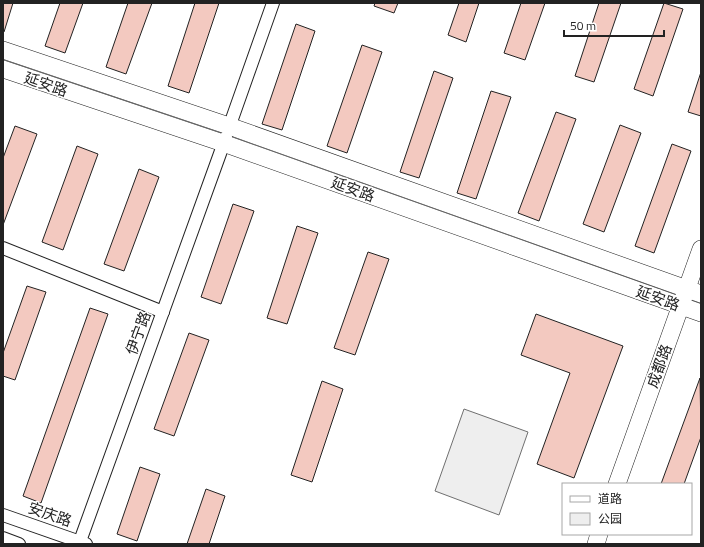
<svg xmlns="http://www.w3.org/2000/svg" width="704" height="547" font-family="'Titillium Web','Noto Sans SC',sans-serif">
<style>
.green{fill:#eee;stroke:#6f6f6f}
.building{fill:#f3c9c0;stroke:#222}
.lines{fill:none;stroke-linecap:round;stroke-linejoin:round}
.street-casing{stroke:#222;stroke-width:14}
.secondary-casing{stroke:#222;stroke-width:18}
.street{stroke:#fff;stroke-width:12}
.secondary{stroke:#fff;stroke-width:17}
.labels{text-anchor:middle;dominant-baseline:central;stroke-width:3;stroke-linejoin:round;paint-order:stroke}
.street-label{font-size:15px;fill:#222;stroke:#fff}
</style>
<rect width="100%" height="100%" fill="#fff"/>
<path class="green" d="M464,409l64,23 -29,83 -64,-24z"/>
<g class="building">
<path d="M3,3h10l-9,29h-1z"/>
<path d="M60,3h23l-18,50 -20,-7z"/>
<path d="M128,3h24l-26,71 -20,-7z"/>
<path d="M195,3h24l-30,90 -21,-7z"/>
<path d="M375,3h23l-4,10 -20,-7z"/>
<path d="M459,3h20l-13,39 -18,-7z"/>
<path d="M521,3h24l-20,57 -21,-7z"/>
<path d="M599,3h22l-27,79 -19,-6z"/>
<path d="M664,3l19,6 -30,87 -19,-7z"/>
<path d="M296,24l19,7 -33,99 -20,-6z"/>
<path d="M362,45l20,7 -35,101 -20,-7z"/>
<path d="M434,71l19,7 -34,100 -19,-6z"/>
<path d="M701,72v44l-13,-4z"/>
<path d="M491,91l20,6 -35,102 -19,-6z"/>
<path d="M556,112l20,7 -37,102 -21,-8z"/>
<path d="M620,125l21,8 -37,99 -21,-8z"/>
<path d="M15,126l22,8 -34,91v-67z"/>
<path d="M672,144l19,7 -37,102 -19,-7z"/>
<path d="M77,146l21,8 -35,96 -21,-8z"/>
<path d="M139,169l20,8 -35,94 -20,-7z"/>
<path d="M233,204l21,7 -33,93 -20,-7z"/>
<path d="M297,226l21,7 -31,91 -20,-6z"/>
<path d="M368,252l21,7 -34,96 -21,-7z"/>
<path d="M27,286l19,6 -31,88 -12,-4v-23z"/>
<path d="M90,308l18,6 -67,189 -18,-7z"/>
<path d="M536,314l87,32 -49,132 -37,-14 33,-91 -49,-18z"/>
<path d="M189,333l20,7 -35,96 -20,-7z"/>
<path d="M700,378l1,59 -17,47h-23z"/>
<path d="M322,381l21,8 -31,93 -21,-7z"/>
<path d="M140,467l20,7 -23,67 -20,-7z"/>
<path d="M206,489l19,7 -16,48h-22z"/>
</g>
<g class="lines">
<defs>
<g id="street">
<path d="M232,119l41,-116"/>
<path d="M3,248l160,64"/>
<path d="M3,515l83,29"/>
<path d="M3,538l16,6"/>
<path d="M79,544l147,-407"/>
</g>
<g id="secondary">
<path d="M3,50l226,76 472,168"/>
<path d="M3,69l220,74 478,170"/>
<path d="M617,484l84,-235"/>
<path d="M596,544l3,-10"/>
</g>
</defs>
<use href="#street" class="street-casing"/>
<use href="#secondary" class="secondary-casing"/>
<use href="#street" class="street"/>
<use href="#secondary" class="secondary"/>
</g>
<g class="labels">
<g class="street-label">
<text transform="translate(46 84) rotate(19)">延安路</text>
<text transform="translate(353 189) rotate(20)">延安路</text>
<text transform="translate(658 298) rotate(20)">延安路</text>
<text transform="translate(138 333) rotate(-70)">伊宁路</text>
<text transform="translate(659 366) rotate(-70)">成都路</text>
<text transform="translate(50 514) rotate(19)">安庆路</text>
</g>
</g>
<rect width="704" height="547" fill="none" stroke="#222222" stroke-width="8"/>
<rect x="562" y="483" width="130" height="52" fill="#ffffff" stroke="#a7a7a7"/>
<rect x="570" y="496" width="20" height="6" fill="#ffffff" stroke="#a7a7a7"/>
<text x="598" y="503" font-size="12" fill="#222222">道路</text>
<rect x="570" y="513" width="20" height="12" fill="#eeeeee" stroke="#a7a7a7"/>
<text x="598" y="523" font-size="12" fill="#222222">公园</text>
<path d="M564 30v6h100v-6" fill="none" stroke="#222222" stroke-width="2"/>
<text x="570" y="30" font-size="12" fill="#222222" stroke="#ffffff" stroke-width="3" paint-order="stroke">50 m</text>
</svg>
